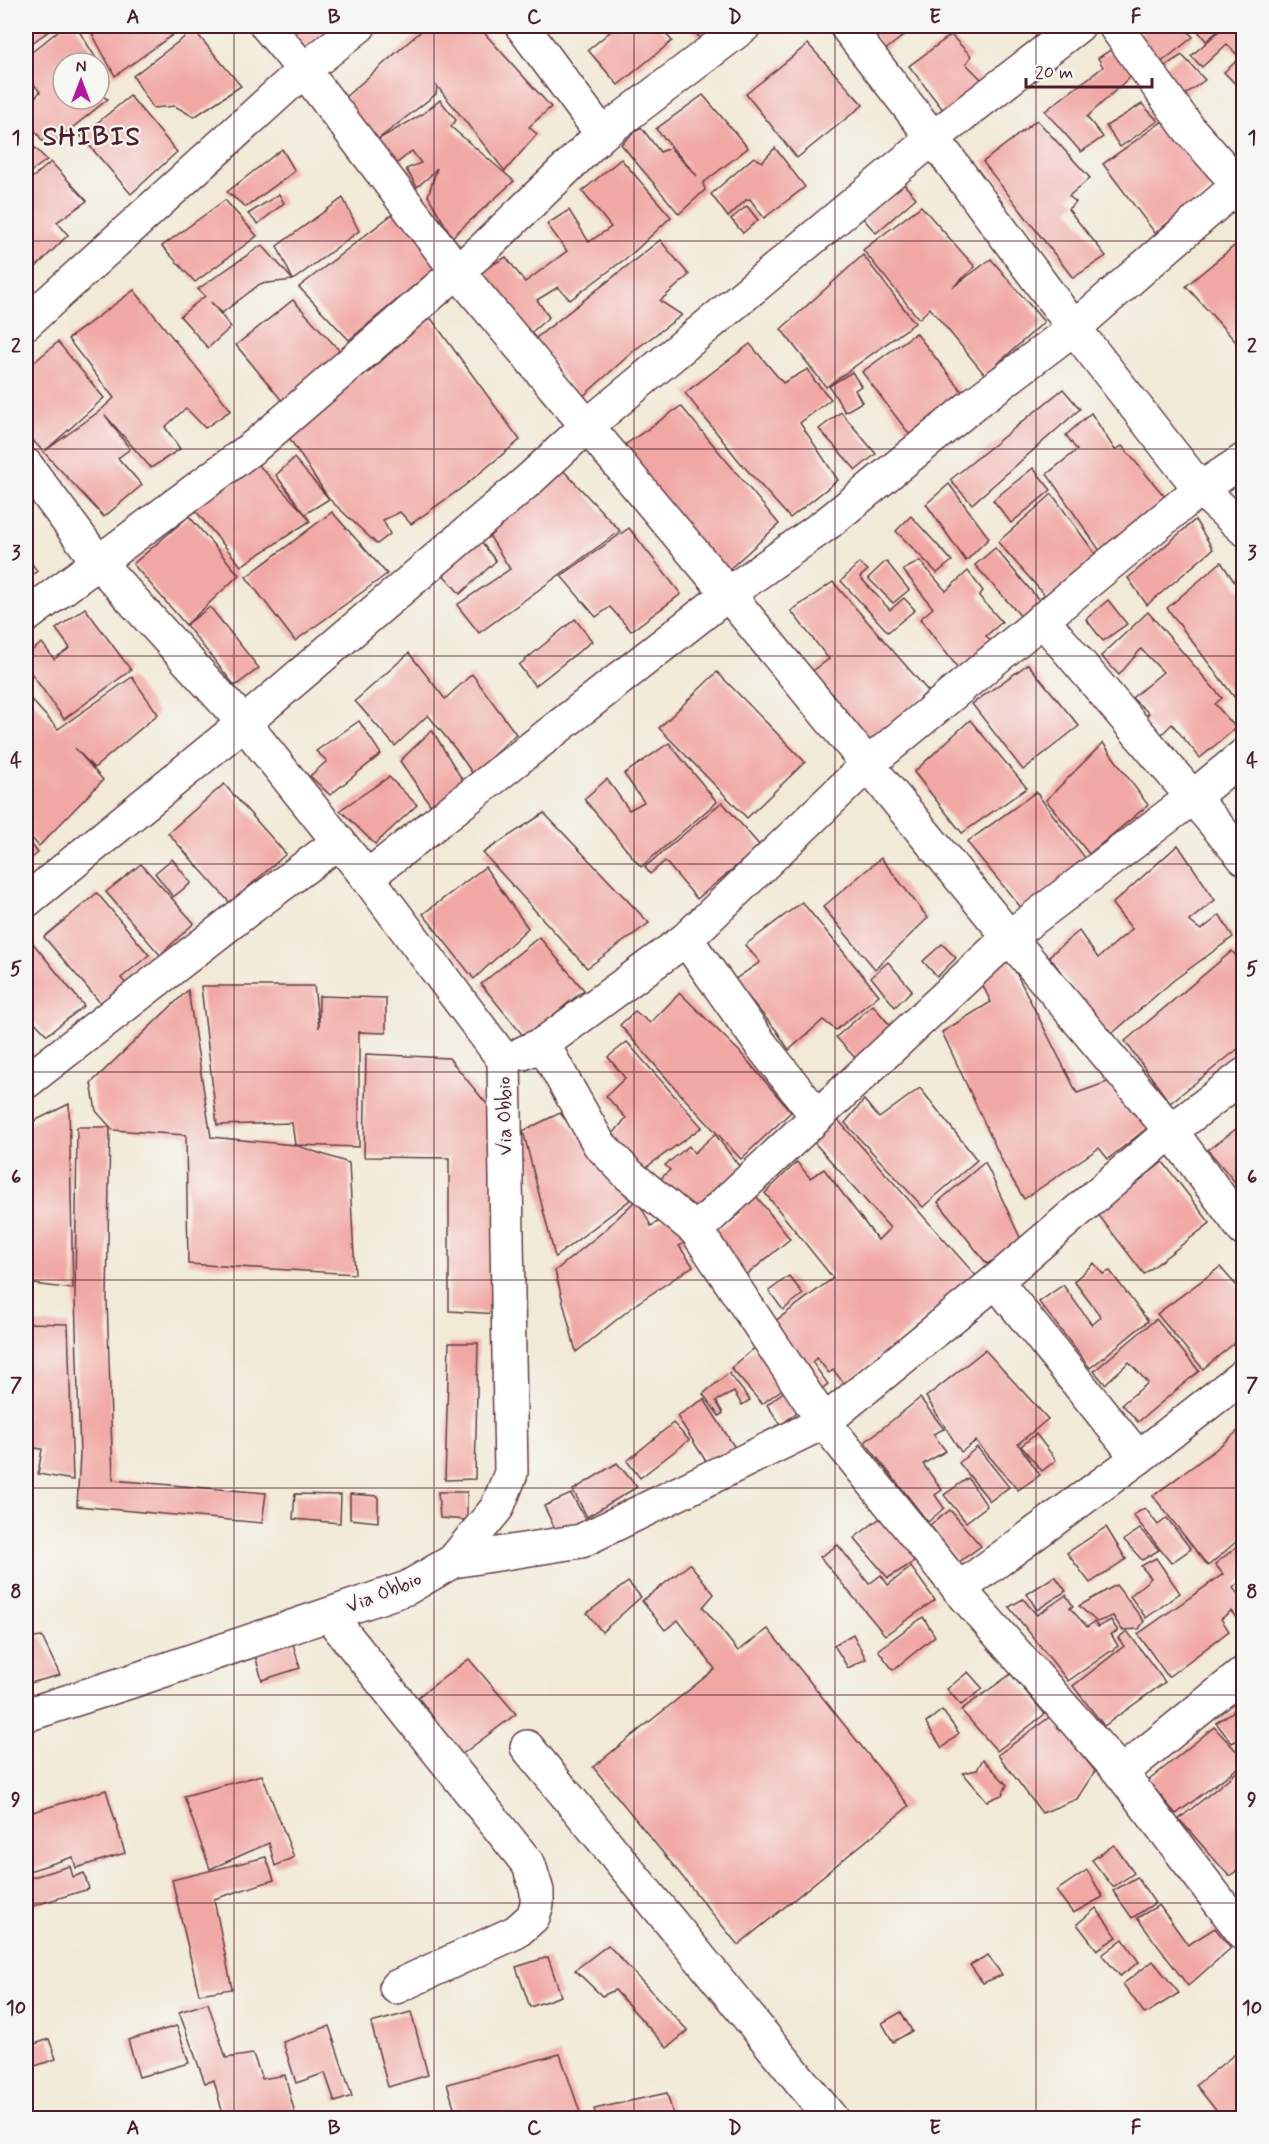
<svg xmlns="http://www.w3.org/2000/svg" width="1269" height="2144" font-family="Mynerve,sans-serif">
<style>
.building{fill:#f1a7a4}
.lines{fill:none;stroke-linecap:round;stroke-linejoin:round}
.street-casing{stroke:#633d45;stroke-width:36}
.street{stroke:#fff;stroke-width:33}
.grid{fill:none;stroke:#4a1f2b;stroke-width:1.5;stroke-opacity:0.55}
.labels{text-anchor:middle;dominant-baseline:central;stroke-width:4.5;stroke-linejoin:round;paint-order:stroke}
.street-label{font-size:20px;fill:#4a1f2b;stroke:#f6f6f2}
.district-label{font-size:26px;font-weight:bold;letter-spacing:1.5px;fill:#4a1f2b;stroke:#f6f6f2}
.neatline{fill:none;stroke:#4a1f2b;stroke-width:2}
.grid-label{font-size:20px;text-anchor:middle;font-weight:bold;fill:#4a1f2b}
</style>
<rect width="100%" height="100%" fill="#f6f6f2"/>
<filter id="ink" filterUnits="userSpaceOnUse"><feTurbulence type="fractalNoise" baseFrequency=".0167" numOctaves="2"/><feDisplacementMap in="SourceGraphic" scale="12" xChannelSelector="R" yChannelSelector="G"/><feConvolveMatrix kernelMatrix="1 2 1 2 8 2 1 2 1" color-interpolation-filters="sRGB"/></filter>
<filter id="wash" filterUnits="userSpaceOnUse"><feTurbulence type="fractalNoise" baseFrequency=".008" numOctaves="4" result="noise"/><feDisplacementMap in="SourceGraphic" scale="24" xChannelSelector="R" yChannelSelector="G"/><feGaussianBlur stdDeviation="1.35" result="paint"/><feColorMatrix in="noise" values="0 0 0 0 0 0 0 0 0 0 0 0 0 0 0 0 0 1.4 0 .05"/><feComposite in="paint" operator="in"/></filter>
<g filter="url(#wash)">
<rect width="100%" height="100%" fill="#f2e9d7"/>
<g id="blocks">
<g class="building">
<path d="M26,26h30l-30,21z"/>
<path d="M64,26h12l23,37h-36v36h36v-36l11,18 -11,13 9,5 -61,49 -21,-31v-10l14,-15 -14,-18v-17z"/>
<path d="M88,26h97l-70,50z"/>
<path d="M282,26h52l-34,26z"/>
<path d="M427,26h51l73,81 -22,20 8,7 -32,37 -68,-85 -1,8 -59,46 -34,-41z"/>
<path d="M604,26h55l13,15 -54,44 -30,-35 22,-18z"/>
<path d="M689,26h28l-16,13z"/>
<path d="M868,26h48l-31,24z"/>
<path d="M1033,26h31l-19,13z"/>
<path d="M1149,26h34l10,11 -39,31 -22,-28z"/>
<path d="M1194,26h25l2,2 -15,13z"/>
<path d="M1225,26h16l3,2v65l-20,-21 16,-14 -13,-14 -25,23 -11,-11z"/>
<path d="M194,30l47,56 -47,31 -19,-11 -22,2 -20,-32z"/>
<path d="M951,35l20,21 -5,8 21,21 -40,30 -38,-49z"/>
<path d="M808,44l55,61 -66,53 -51,-64z"/>
<path d="M1112,49l23,23 -48,45 16,20 -22,15 -36,-41 58,-44 -5,-9z"/>
<path d="M1182,55l23,25 -28,20 -24,-26z"/>
<path d="M703,95l45,53 -45,35 2,7 -26,24 -58,-70 20,-17 19,25 10,-4 27,28 -41,-47z"/>
<path d="M130,96l47,56 -46,42 -50,-58z"/>
<path d="M440,100l16,20 -5,7 63,54 -62,56 -24,-41 9,-28 -7,8 -13,11 -11,-18 15,-6 -9,-12 -16,13 -19,-24 46,-26z"/>
<path d="M1142,104l16,17 -38,26 -14,-21z"/>
<path d="M1170,116l52,64 -67,53 -52,-69z"/>
<path d="M1037,120l53,58 -21,18 7,6 -8,7 38,47 -33,22 -90,-116z"/>
<path d="M26,139l21,21 -21,15z"/>
<path d="M775,148l30,39 -41,31 -14,-19 -4,1 -18,17 -17,-23 43,-37 8,5z"/>
<path d="M282,149l13,22 -49,36 -19,-15z"/>
<path d="M621,159l50,58 -38,36 -63,47 -12,-13 -21,13 12,17 -24,21 -47,-65 28,-16 19,25 42,-31 -20,-27 22,-14 20,32 22,-15 -29,-36z"/>
<path d="M51,162l36,39 -30,21 11,13 -42,42v-94z"/>
<path d="M900,180l16,18 -40,35 -16,-18z"/>
<path d="M279,194l5,9 -26,21 -10,-10z"/>
<path d="M343,198l16,33 -66,49 -33,4 -38,29 -11,-11 20,25 -23,21 -28,-32 25,-20 -7,-7 64,-44 31,35 -16,-34z"/>
<path d="M225,200l32,36 -62,46 -33,-36z"/>
<path d="M747,206l11,14 -15,13 -12,-14z"/>
<path d="M921,206l54,61 -22,20 38,-28 53,63 -59,53 -55,-67 -11,11 -56,-69z"/>
<path d="M399,209l43,53 -93,78 -50,-53z"/>
<path d="M1244,238v32l-6,5 6,7v54l-8,6 -50,-56z"/>
<path d="M660,240l29,35 -29,26 22,14 -46,34 -56,50 -44,-61z"/>
<path d="M863,255l52,68 -89,64 -45,-58z"/>
<path d="M134,290l97,120 -26,18 -19,-20 -21,19 15,22 -29,19 -46,-53 25,34 -12,9 24,27 -38,32 -78,-84v-64l32,-27 46,56 -59,53 56,-41 13,-12 -46,-59z"/>
<path d="M293,300l56,61 -61,47 -52,-63z"/>
<path d="M430,317l90,123 -57,47 -52,37 -11,-12 -17,8 7,14 -13,10 -48,-45 -24,15 5,7 -69,45 -50,-61 58,-50 56,59 -29,-39 18,-17 35,41 -41,-63 76,-67 4,4z"/>
<path d="M916,333l48,61 -54,41 -48,-63z"/>
<path d="M750,344l33,39 25,-14 6,11 17,19 -31,24 38,57 -48,38 -51,-57 -54,-68z"/>
<path d="M852,372l9,14 -6,4 7,12 -17,10 -16,-26z"/>
<path d="M1063,389l17,20 -108,95 -22,-24z"/>
<path d="M681,406l98,118 -55,50 -105,-125z"/>
<path d="M841,412l35,42 -20,16 -37,-41z"/>
<path d="M1091,413l24,37 7,-4 44,52 -64,56 -55,-80 30,-24 -11,-15z"/>
<path d="M561,468l59,63 -141,102 -22,-28 53,-36 -23,-37z"/>
<path d="M1033,468l18,22 -40,33 -18,-23z"/>
<path d="M949,484l40,54 -23,23 -40,-57z"/>
<path d="M1052,494l44,61 -48,44 -50,-57z"/>
<path d="M332,512l55,62 -92,67 -49,-64z"/>
<path d="M189,516l50,59 -53,50 -53,-61z"/>
<path d="M911,516l41,45 -15,12 -41,-42z"/>
<path d="M1195,520l18,29 -66,56 -19,-27z"/>
<path d="M629,528l52,66 -50,37 -21,-24 -14,10 -35,-41z"/>
<path d="M479,539l17,22 -36,33 -19,-22z"/>
<path d="M995,548l49,58 -19,15 -50,-56z"/>
<path d="M26,555l11,16 -11,9z"/>
<path d="M886,561l23,29 -16,13 -25,-25z"/>
<path d="M920,561l26,30 22,-20 15,20 -4,5 23,26 -16,14 9,11 -34,25 -41,-53 13,-11 -30,-38z"/>
<path d="M1221,562l23,34v114l-77,-102z"/>
<path d="M859,563l9,7 -8,7 30,33 14,-12 11,12 -27,22 -47,-51z"/>
<path d="M833,582l95,109 -56,56 -65,-72 22,-16 -38,-48z"/>
<path d="M1108,600l19,24 -24,17 -17,-22z"/>
<path d="M210,607l49,61 -24,18 -49,-61z"/>
<path d="M85,608l46,62 -67,49 -38,-53v-11l16,-12 12,16 16,-11 -14,-19z"/>
<path d="M1148,612l74,86 -7,6 21,24 -36,30 -28,-34 -13,13 -16,-18 6,-6 -17,-15 31,-26 -22,-23 -22,26 -18,-19z"/>
<path d="M575,619l17,22 -57,45 -16,-21z"/>
<path d="M409,653l36,46 27,-25 44,60 -43,40 -16,-23 -29,-36 -33,31 -40,-45z"/>
<path d="M1028,664l51,62 -56,44 -51,-66z"/>
<path d="M717,672l88,90 -58,56 -88,-90z"/>
<path d="M132,677l26,37 -64,54 -19,-20 28,32 -64,66 -13,-14v-138l32,35z"/>
<path d="M970,720l57,68 -65,45 -48,-61z"/>
<path d="M359,721l22,33 -51,41 -20,-19 17,-15 -11,-10z"/>
<path d="M432,730l31,51 -29,29 -34,-49z"/>
<path d="M669,743l48,59 -76,65 -57,-68 23,-20 22,31 15,-8 -20,-28z"/>
<path d="M1103,743l45,62 -59,49 -43,-54z"/>
<path d="M389,777l28,28 -42,39 -35,-34z"/>
<path d="M224,784l62,70 -56,49 -62,-70z"/>
<path d="M1036,792l50,67 -63,51 -56,-68z"/>
<path d="M722,802l38,44 -63,53 -32,-38 -15,13 -5,-7z"/>
<path d="M544,813l105,110 -62,45 -104,-115z"/>
<path d="M26,837l12,16 -12,10z"/>
<path d="M1178,845l37,55 -26,21 12,9 19,-15 13,22 -59,43 -66,57 -59,-81 30,-25 19,27 34,-29 -20,-25z"/>
<path d="M881,858l47,60 -53,51 -52,-62z"/>
<path d="M172,859l19,24 -18,14 -18,-24z"/>
<path d="M141,864l53,59 -34,32 -54,-63z"/>
<path d="M485,867l43,61 -54,51 -51,-65z"/>
<path d="M97,893l52,62 -28,23 11,13 -24,21 -64,-75z"/>
<path d="M802,902l77,93 -43,35 -13,-10 -34,30 -13,-20 -42,-50 26,-18 -15,-17z"/>
<path d="M539,937l45,53 -59,48 -44,-54z"/>
<path d="M32,942l52,64 -37,29 -20,-21 -1,1v-67z"/>
<path d="M942,944l14,14 -19,19 -14,-16z"/>
<path d="M1232,951l12,14v79l-74,59 -45,-62z"/>
<path d="M1007,955l70,138 33,-12 41,44 -43,34 -9,-11 -75,51 -18,-30 -64,-137 49,-30 -16,-32z"/>
<path d="M888,962l24,28 -17,17 -24,-30z"/>
<path d="M201,986h113l5,42v-32l67,2v35l-27,-1v115l-64,-2 -3,-22 -75,2z"/>
<path d="M188,990l23,147 84,8 54,18 6,111 -167,-10 -2,-129 -73,-5 -17,-19 -5,-28z"/>
<path d="M680,993l60,59 51,60 -50,47 -58,-62 -63,-72 15,-14 15,12z"/>
<path d="M873,1005l20,24 -36,31 -21,-23z"/>
<path d="M627,1042l75,85 -64,46 -30,-33 18,-22 -20,-22 19,-18 -17,-21z"/>
<path d="M366,1054l83,4 50,61v195l-50,-3v-153l-85,-1z"/>
<path d="M920,1088l57,72 -54,47 -78,-84 19,-23 15,18z"/>
<path d="M69,1104l4,185 -47,-6v-158z"/>
<path d="M560,1113l70,87 -75,57 -32,-126z"/>
<path d="M838,1120l140,158 -41,29 -92,77 -12,-14 -4,3 -12,-15 -5,4 16,22 -8,6 -50,-65 63,-47 -68,-85 32,-31 13,16 14,-9 54,71 12,-12 -78,-88z"/>
<path d="M1244,1123v70l-36,-43z"/>
<path d="M77,1127h33l-3,172 6,181 153,13 -4,30 -185,-17 3,-51 -5,-157z"/>
<path d="M715,1134l30,40 -55,46 -33,-38 13,-12 -5,-5 24,-19 5,7z"/>
<path d="M985,1162l38,82 -36,20 -49,-62z"/>
<path d="M1163,1162l47,61 -66,51 -47,-61z"/>
<path d="M753,1192l37,47 -46,38 -38,-38 35,-26 -5,-9z"/>
<path d="M637,1199l14,27 23,-13 17,26 -12,7 14,20 -54,36 -63,50 -21,-81 50,-41z"/>
<path d="M1094,1263l9,11 7,-3 38,50 -58,47 -51,-66 24,-17 29,40 9,-8 -27,-36z"/>
<path d="M1220,1267l24,27v41l-41,34 -46,-55z"/>
<path d="M789,1276l14,18 -20,16 -14,-19z"/>
<path d="M1156,1319l43,52 -61,51 -16,-18 26,-21 -19,-21 -24,22 -11,-13z"/>
<path d="M26,1323l42,1 5,156 -35,-6 4,-25 -16,-2z"/>
<path d="M449,1343h29l-3,136 -30,1z"/>
<path d="M758,1345l31,39 -27,20 -31,-36z"/>
<path d="M985,1350l63,69 -30,25 22,31 -22,15 -42,-49 -15,11 -35,-55z"/>
<path d="M729,1373l21,27 -8,5 -8,-13 -18,9 7,12 -4,3 -16,-22z"/>
<path d="M788,1388l14,20 -21,17 -14,-20z"/>
<path d="M920,1398l24,31 -11,5 13,17 -23,13 19,26 -7,5 9,13 -16,14 -63,-80z"/>
<path d="M704,1399l33,52 -28,15 -32,-50z"/>
<path d="M673,1423l16,17 -49,38 -13,-17z"/>
<path d="M1244,1426v109l-36,31 -55,-70 62,-46z"/>
<path d="M1036,1434l20,26 -14,11 -21,-25z"/>
<path d="M977,1447l32,40 -19,14 -31,-38z"/>
<path d="M617,1463l20,24 -50,30 -14,-27z"/>
<path d="M968,1478l19,28 -21,16 -22,-27z"/>
<path d="M438,1492h29v28l-27,-2z"/>
<path d="M295,1494l46,1 -1,28 -47,-4z"/>
<path d="M350,1494l28,2v26l-28,-3z"/>
<path d="M571,1494l16,27 -30,12 -13,-27z"/>
<path d="M1145,1508l13,17 9,-7 24,31 -20,14 -38,-48z"/>
<path d="M950,1510l31,36 -22,16 -29,-37z"/>
<path d="M883,1516l34,44 -29,18 -34,-40z"/>
<path d="M1106,1527l20,32 -36,24 -23,-30z"/>
<path d="M1140,1529l19,21 -17,10 -18,-20z"/>
<path d="M1244,1541v37l-11,10 11,13v27l-13,-17 -10,8 8,12 -61,46 -30,-43 85,-60 -8,-10z"/>
<path d="M838,1545l31,39 12,-9 7,10 23,-18 24,33 -50,35 -65,-78z"/>
<path d="M1156,1558l24,35 -34,25 -16,-22 21,-18 -10,-12z"/>
<path d="M690,1564l24,30 -11,13 35,44 30,-22 141,177 -171,139 -145,-178 122,-98 -37,-49 -13,10 -23,-29z"/>
<path d="M1055,1576l11,15 -29,19 -10,-16z"/>
<path d="M628,1582l13,15 -39,35 -15,-19z"/>
<path d="M1116,1585l28,36 -5,8 -17,1 -9,-14 -16,6 -18,-16z"/>
<path d="M1066,1595l7,11 -3,2 17,19 7,-5 4,5 13,-7 7,11 -7,3 7,12 -50,35 -59,-74 14,-8 14,16z"/>
<path d="M923,1617l12,19 -42,34 -15,-20z"/>
<path d="M1127,1631l38,51 -61,44 -31,-40 51,-40 -6,-8z"/>
<path d="M853,1634l13,25 -18,9 -14,-23z"/>
<path d="M42,1637l18,38 -30,8 -4,-20v-24z"/>
<path d="M291,1637l9,31 -38,12 -9,-32z"/>
<path d="M469,1659l47,55 -55,41 -43,-58z"/>
<path d="M968,1672l15,17 -22,16 -14,-16z"/>
<path d="M1011,1674l34,40 -48,37 -36,-41z"/>
<path d="M1240,1707l4,6v24l-12,6 -16,-20z"/>
<path d="M942,1710l17,23 -17,15 -16,-25z"/>
<path d="M1051,1716l44,55 -18,28 -35,14 -44,-58z"/>
<path d="M1214,1727l30,32v4l-68,51 -28,-33z"/>
<path d="M983,1759l24,26 -5,10 -15,6 -24,-28 14,-3z"/>
<path d="M1244,1766v100l-15,10 -50,-57z"/>
<path d="M262,1775l32,82 -19,9 -6,-23 -59,26 -26,-73z"/>
<path d="M106,1790l19,63 -49,15 -3,-11 -47,15v-58z"/>
<path d="M1114,1845l20,28 -21,14 -21,-27z"/>
<path d="M266,1857l8,23 -60,19 18,90 -33,5 -27,-114z"/>
<path d="M70,1866l3,11 11,-4 5,16 -63,19v-29z"/>
<path d="M1087,1870l16,27 -30,16 -17,-22z"/>
<path d="M1137,1877l18,26 -23,15 -19,-27z"/>
<path d="M1159,1905l29,40 27,-17 16,20 -43,38 -51,-68z"/>
<path d="M1096,1908l21,29 -20,13 -20,-26z"/>
<path d="M1123,1939l16,23 -19,14 -18,-21z"/>
<path d="M608,1945l80,86 -21,17 -52,-58 -13,6 -27,-26z"/>
<path d="M988,1955l14,20 -19,8 -13,-18z"/>
<path d="M548,1957l13,39 -31,11 -14,-40z"/>
<path d="M1153,1961l26,32 -34,21 -22,-30z"/>
<path d="M208,2003l18,55 27,-4 9,25 23,-4 11,43h-64l-10,-7 -8,-31 -9,3 -26,-71z"/>
<path d="M411,2012l17,63 -40,12 -17,-64z"/>
<path d="M901,2012l11,19 -19,11 -11,-19z"/>
<path d="M177,2026l12,37 -50,14 -11,-37z"/>
<path d="M329,2026l23,70 -17,6 -10,-29 -29,10 -13,-41z"/>
<path d="M49,2039l7,20 -30,10v-22z"/>
<path d="M1244,2047v71h-22l-26,-33z"/>
<path d="M560,2054l22,64h-140l-2,-6 15,-2 -8,-26z"/>
<path d="M667,2093l7,25h-77l-3,-9z"/>
</g>
</g>
</g>
<g filter="url(#ink)">
<use href="#blocks" fill-opacity="0" stroke="#633d45" stroke-width="1.5"/>
<g class="lines">
<defs>
<g id="street">
<path d="M267,26l37,44 153,201 271,323 281,343 162,194 73,99"/>
<path d="M522,26l80,108"/>
<path d="M846,26l87,112 141,190 126,161 44,40"/>
<path d="M1115,26l74,103 55,62"/>
<path d="M26,323l278,-253 55,-44"/>
<path d="M26,465l73,98 145,160 123,154 137,183"/>
<path d="M26,616l230,-171 226,-195 120,-116 142,-108"/>
<path d="M1042,619l202,239"/>
<path d="M367,877l361,-283 101,-72 146,-119 99,-75 170,-148"/>
<path d="M26,901l218,-178 286,-244 57,-53 346,-288 145,-112"/>
<path d="M686,939l76,107 55,70"/>
<path d="M543,1044l56,100 29,30 68,56 128,192 135,167 162,184 123,161"/>
<path d="M523,1053l20,-9 143,-105 182,-175 332,-275 44,-29"/>
<path d="M26,1082l220,-171 93,-69"/>
<path d="M696,1230l313,-293 184,-140 51,-42"/>
<path d="M996,1281l142,177"/>
<path d="M453,1561l128,-20 243,-119 172,-141 175,-150 73,-56"/>
<path d="M959,1589l179,-131 106,-83"/>
<path d="M329,1615l200,250 8,26v13l-4,13 -17,15 -120,55"/>
<path d="M26,1715l109,-35 272,-92 46,-27 44,-53 14,-35 -7,-413"/>
<path d="M527,1747l304,371"/>
<path d="M1121,1773l123,-100"/>
</g>
</defs>
<use href="#street" class="street-casing"/>
<use href="#street" class="street"/>
</g>
</g>
<path class="grid" d="M234,26v2092M434,26v2092M634,26v2092M835,26v2092M1036,26v2092M26,241h1218M26,449h1218M26,656h1218M26,864h1218M26,1072h1218M26,1280h1218M26,1488h1218M26,1695h1218M26,1903h1218"/>
<g class="labels">
<g class="street-label">
<text transform="translate(505 1116) rotate(-91)">Via Obbio</text>
<text transform="translate(384 1593) rotate(-22)">Via Obbio</text>
</g>
<g class="district-label">
<text x="92" y="138">SHIBIS</text>
</g>
</g>
<rect width="1269" height="2144" fill="none" stroke="#f6f6f2" stroke-width="66"/>
<g transform="translate(81 81)"><circle r="28" fill="#f6f6f2" stroke="#b1a0a2" stroke-width="1.5"/>
<path d="M0-4.5L10 22L0 15L-10 22Z" fill="#b5179e"/>
<text y="-9" font-size="16" font-weight="bold" text-anchor="middle" fill="#4a1f2b">N</text>
</g>
<path d="M1026 78v9h126v-9" fill="none" stroke="#4a1f2b" stroke-width="3"/>
<text x="1035" y="78" font-size="18" fill="#4a1f2b" stroke="#f6f6f2" stroke-width="4.5" paint-order="stroke">20 m</text>
<rect x="33" y="33" width="1203" height="2078" class="neatline"/>
<g class="grid-label">
<text x="133" y="23">A</text>
<text x="334" y="23">B</text>
<text x="534" y="23">C</text>
<text x="735" y="23">D</text>
<text x="935" y="23">E</text>
<text x="1136" y="23">F</text>
<text x="16" y="144">1</text>
<text x="1252" y="144">1</text>
<text x="16" y="352">2</text>
<text x="1252" y="352">2</text>
<text x="16" y="559">3</text>
<text x="1252" y="559">3</text>
<text x="16" y="767">4</text>
<text x="1252" y="767">4</text>
<text x="16" y="975">5</text>
<text x="1252" y="975">5</text>
<text x="16" y="1183">6</text>
<text x="1252" y="1183">6</text>
<text x="16" y="1391">7</text>
<text x="1252" y="1391">7</text>
<text x="16" y="1598">8</text>
<text x="1252" y="1598">8</text>
<text x="16" y="1806">9</text>
<text x="1252" y="1806">9</text>
<text x="16" y="2014">10</text>
<text x="1252" y="2014">10</text>
<text x="133" y="2134">A</text>
<text x="334" y="2134">B</text>
<text x="534" y="2134">C</text>
<text x="735" y="2134">D</text>
<text x="935" y="2134">E</text>
<text x="1136" y="2134">F</text>
</g>
</svg>
